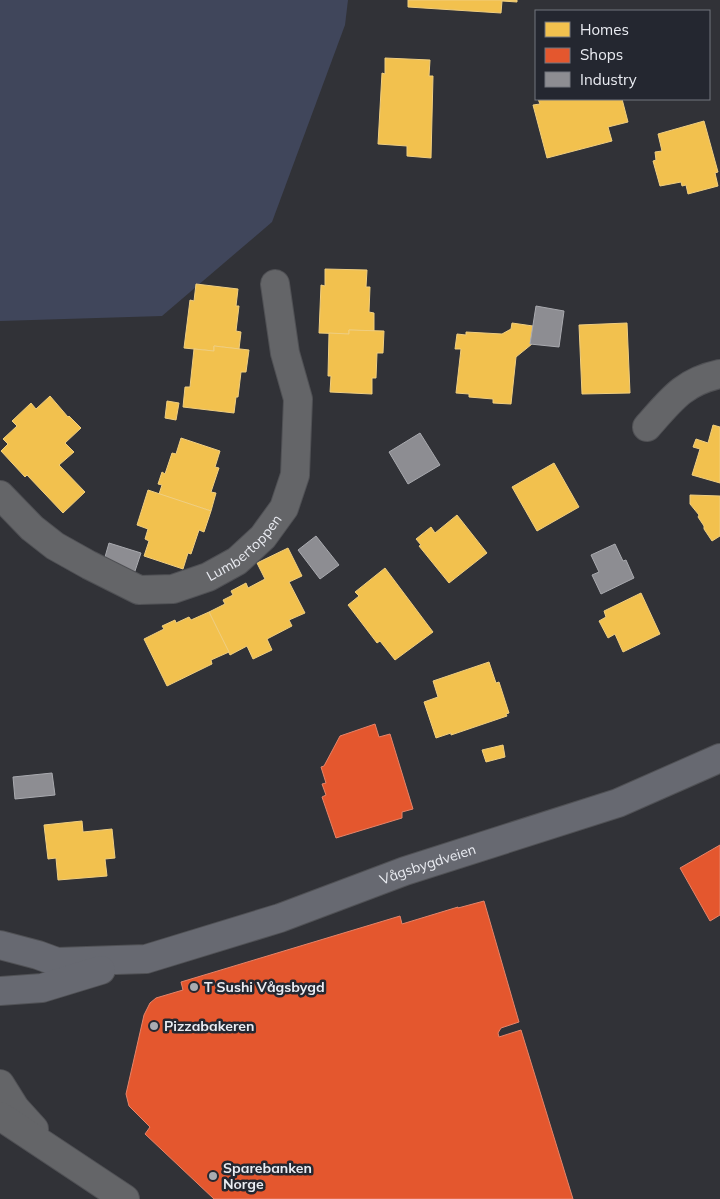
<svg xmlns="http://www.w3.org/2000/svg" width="720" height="1199" font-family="Mulish,sans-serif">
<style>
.green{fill:#40465b}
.homes{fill:#f2c14e;stroke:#f0ce7f}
.shops{fill:#e4572e;stroke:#e68469}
.industry{fill:#8d8d92;stroke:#a9aaaf}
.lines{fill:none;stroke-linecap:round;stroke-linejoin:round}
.minor-casing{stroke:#505155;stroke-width:30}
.major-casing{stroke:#505155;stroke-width:30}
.minor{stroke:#646568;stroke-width:28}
.major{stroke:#676971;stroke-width:28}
.poi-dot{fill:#a9abb1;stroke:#242730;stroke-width:2}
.labels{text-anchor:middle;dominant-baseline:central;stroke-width:5;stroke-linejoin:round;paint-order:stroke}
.street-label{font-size:14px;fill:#eaecf2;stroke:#242730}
.poi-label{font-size:14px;font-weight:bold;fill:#eaecf2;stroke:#242730;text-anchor:start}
</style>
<rect width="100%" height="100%" fill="#313237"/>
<path class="green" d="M0,0h348l-3,25 -73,197 -110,94 -162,5z"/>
<g class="homes">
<path d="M408,0h109v2l-15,-1 -1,12 -93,-6z"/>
<path d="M385,58l45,2 -1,16h4l-2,82 -24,-2v-10l-29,-2 4,-71 3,1z"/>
<path d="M538,99h84l6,23 -20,5 4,14 -65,17 -14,-53 7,-1z"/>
<path d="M704,121l14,51 -3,1 3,13 -30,8 -2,-9 -4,1 -1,-4 -21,4 -7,-25 3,-1 -1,-8 7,-1 -4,-17z"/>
<path d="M325,269l42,1 -1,17h4l-1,25 5,1v18l-25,-1v4l-30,-1 2,-48 4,1z"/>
<path d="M196,284l42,5 -2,17h3l-3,25 5,1 -2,17 -25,-3v5l-30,-3 6,-48 4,1z"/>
<path d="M512,323l21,3 -3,18h2l-16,13 -5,47 -18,-1v-4l-24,-2v-3l-13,-1 5,-44h-6l2,-15 9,1v-3l36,2 9,-5z"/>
<path d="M627,323l3,70 -48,1 -3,-69z"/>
<path d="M349,330l35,1 -1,22h-6l-1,25h-4v16l-42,-2 1,-16h-3l1,-43 20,1z"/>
<path d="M214,346l35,4 -3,22h-5l-3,25h-2l-2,16 -51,-6 2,-20h5l4,-38 20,2z"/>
<path d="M50,396l18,21 1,-1 12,12 -16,15 9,9 -15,13 26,27 -22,21 -36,-38 -2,2 -24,-26 7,-7 -5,-5 14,-13 -5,-5 19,-18 5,6z"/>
<path d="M167,401l12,2 -3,17 -11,-2z"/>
<path d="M713,425l7,2v56l-28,-8 8,-26 -7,-2 3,-8 12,4z"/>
<path d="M181,438l39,13 -5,16 4,1 -8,24 5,1 -5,18 -52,-17 3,-9 -4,-1 4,-12 3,2 7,-21 4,1z"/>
<path d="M554,463l25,44 -42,24 -25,-44z"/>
<path d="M148,490l63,21 -7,21 -5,-2 -8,24 -3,-1 -5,16 -39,-13 5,-15 -4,-2 3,-10 -11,-4z"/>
<path d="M690,495l30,1v40l-8,5 -8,-12v-3l-6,-9 1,-2 -9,-11z"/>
<path d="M457,515l30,38 -38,30 -30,-37 2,-1 -5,-6 15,-12 4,6z"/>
<path d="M288,548l14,28 -13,6 16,31 -16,7 3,6 -25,13 5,11 -19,9 -6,-13 -17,9 -21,-43 16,-8 -2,-4 10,-5 -2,-4 15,-8 2,5 17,-9 -8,-16z"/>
<path d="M385,568l48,64 -38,28 -15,-19 -3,2 -29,-38 11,-9 -4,-4z"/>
<path d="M641,593l19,41 -37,18 -8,-18 -7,4 -9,-17 7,-4 -2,-6z"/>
<path d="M209,612l20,40 -18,8 1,4 -45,22 -23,-47 20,-10 -2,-3 13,-6 1,3 13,-6 2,3z"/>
<path d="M489,662l7,21 3,-1 10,31 -3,1 1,2 -56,19v-2l-15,5 -12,-36 14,-5 -5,-16z"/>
<path d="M503,745l2,12 -19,5 -4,-12z"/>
<path d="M82,821l1,11 29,-3 3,29 -10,1 2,17 -49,4 -2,-22 -8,1 -4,-34z"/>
</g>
<g class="shops">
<path d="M375,724l4,13 11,-3 23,75 -11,3v6l-66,20 -14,-41 4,-2 -4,-11 4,-1 -5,-16 3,-1 16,-30z"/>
<path d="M720,845v70l-10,6 -30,-53z"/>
<path d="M484,901l35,121 -18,6 -3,5 1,4 22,-7 52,169h-359l-69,-65 5,-7 -21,-21 -3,-12 18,-79 6,-12 6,-5 27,-8 -2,-8 219,-66 2,8 56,-17v1z"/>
</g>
<g class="industry">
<path d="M536,306l28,5 -5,36 -29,-3z"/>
<path d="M420,433l20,32 -32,19 -19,-32z"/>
<path d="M316,536l23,29 -19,14 -22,-29z"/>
<path d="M109,543l32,10 -9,27 -31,-9z"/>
<path d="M615,544l8,17 3,-1 8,18 -33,16 -9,-19 7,-3 -8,-17z"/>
<path d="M52,773l3,22 -40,4 -2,-22z"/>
</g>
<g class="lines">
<defs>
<g id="minor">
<path d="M647,427c24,-27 36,-45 73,-53"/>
<path id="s1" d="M0,495l32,33 23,18 34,19 50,25 34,-1 35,-12 29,-16 26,-24 21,-29 11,-33 3,-76 -13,-46 -10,-69"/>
<path d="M0,1084l15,24 19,21"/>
<path d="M0,1116l125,83"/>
</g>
<g id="major">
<path id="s2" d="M0,945l38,10 19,7 89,-3 134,-41 125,-47 213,-68 102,-45"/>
<path d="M0,991l42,-3 59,-18"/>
</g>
</defs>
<use href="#minor" class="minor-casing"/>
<use href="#major" class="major-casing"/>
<use href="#minor" class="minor"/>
<use href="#major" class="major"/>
</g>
<g class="poi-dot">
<circle cx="194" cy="987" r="5"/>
<circle cx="154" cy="1026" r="5"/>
<circle cx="213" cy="1176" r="5"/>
</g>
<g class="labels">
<g class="street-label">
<text stroke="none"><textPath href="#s1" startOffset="288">Lumbertoppen</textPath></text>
<text stroke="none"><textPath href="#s2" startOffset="446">Vågsbygdveien</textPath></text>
</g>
<g class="poi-label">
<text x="204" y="987">T Sushi Vågsbygd</text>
<text x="164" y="1026">Pizzabakeren</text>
<text x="223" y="1168">Sparebanken<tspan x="223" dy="16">Norge</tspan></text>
</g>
</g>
<rect x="535" y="10" width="175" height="90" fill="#242730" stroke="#73767e"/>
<rect x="545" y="22" width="25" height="15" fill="#f2c14e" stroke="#73767e"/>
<text x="580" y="35" font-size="15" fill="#eaecf2">Homes</text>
<rect x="545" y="48" width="25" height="15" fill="#e4572e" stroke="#73767e"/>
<text x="580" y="60" font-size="15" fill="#eaecf2">Shops</text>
<rect x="545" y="72" width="25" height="15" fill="#8d8d92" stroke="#73767e"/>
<text x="580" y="85" font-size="15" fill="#eaecf2">Industry</text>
</svg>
